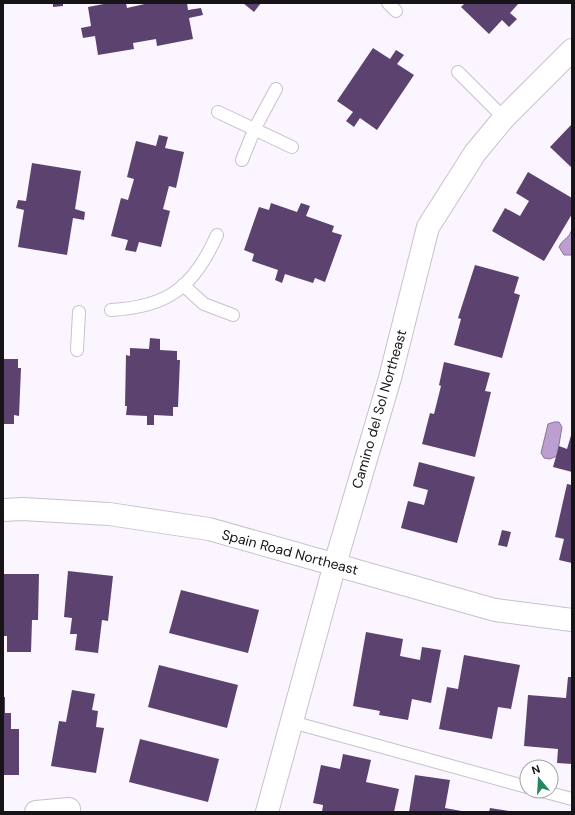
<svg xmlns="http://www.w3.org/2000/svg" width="575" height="815" font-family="'DM Sans',sans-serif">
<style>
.water{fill:#bc9ed0;stroke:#8a7599}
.building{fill:#5c426e}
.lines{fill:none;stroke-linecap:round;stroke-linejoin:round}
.lane-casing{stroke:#c8c1cd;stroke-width:14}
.street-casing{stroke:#c8c1cd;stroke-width:24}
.secondary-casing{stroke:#c8c1cd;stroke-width:24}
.lane{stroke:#fff;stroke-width:12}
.street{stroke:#fff;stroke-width:22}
.secondary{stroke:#fff;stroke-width:22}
.labels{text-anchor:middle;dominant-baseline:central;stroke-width:4;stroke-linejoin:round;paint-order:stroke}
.street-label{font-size:14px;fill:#171418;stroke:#fff}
</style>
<rect width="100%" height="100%" fill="#fbf5ff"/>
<g class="water">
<path d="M572,228v27h-8l-5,-8c4,-9 11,-8 13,-19z"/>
<path d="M554,422h5l3,5 -5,29 -7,3 -6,-1 -3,-5 7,-29z"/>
</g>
<g class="building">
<path d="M53,3h10v3l-10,1z"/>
<path d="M109,3h17l1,5 22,-5h38l1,7 13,-2 2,7 -14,3 4,21 -36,7 -1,-7 -23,4 1,6 -36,6 -3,-19 -12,2 -2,-10 10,-2 -3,-19z"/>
<path d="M243,3h18l-7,9z"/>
<path d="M465,3h54l-9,10 7,6 -8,8 -7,-7 -13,14 -28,-27z"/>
<path d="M373,48l17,11 6,-9 8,5 -7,9 17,11 -37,55 -17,-12 -6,9 -8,-6 7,-9 -16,-11z"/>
<path d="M571,125l1,1v42l-22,-21z"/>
<path d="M159,135l9,2 -3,11 19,4 -8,36 -7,-2 -6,23 7,2 -9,36 -22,-5 -3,10 -11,-2 3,-10 -17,-4 10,-38 7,2 6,-21 -7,-2 9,-36 20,5z"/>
<path d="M32,163l49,8 -6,38 10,3 -1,8 -11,-2 -6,37 -49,-8 6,-37 -8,-2 2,-8 8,1z"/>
<path d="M528,172l44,26v16l-28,47 -52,-30 13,-23 15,8 9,-15 -13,-8z"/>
<path d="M271,203l26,9 4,-9 9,3 -4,10 28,10 -2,6 10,3 -17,47 -10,-4 -2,5 -28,-9 -3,9 -7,-3 3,-10 -26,-9 2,-7 -10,-4 15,-43 10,3z"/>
<path d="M475,265l44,12 -5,16 6,2 -18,63 -48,-13 7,-26 -3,-1z"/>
<path d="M150,338l10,1v11l17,1v9h3l-2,47h-5v9l-19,-1v10h-7v-9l-21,-1 1,-9h-2l1,-51 4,1v-8l19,1z"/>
<path d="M3,359h15v9h3l-2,48 -5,-1v9h-11z"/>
<path d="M444,362l46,11 -5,18 6,1 -16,65 -53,-13 8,-31 4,1 7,-28 -2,-1z"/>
<path d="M572,432v40l-19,-5 6,-21 8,3z"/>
<path d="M419,462l56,15 -18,66 -56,-15 7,-27 16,4 4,-15 -15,-4z"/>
<path d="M567,484l5,1v78l-13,-3 5,-21 -9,-2z"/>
<path d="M502,530l9,2 -4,15 -9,-2z"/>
<path d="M68,571l45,5 -5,45 -6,-1 -4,33 -23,-3 2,-16h-7l2,-16 -8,-1z"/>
<path d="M3,574h36l-1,46h-6l-1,32h-24v-16h-4z"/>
<path d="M181,590l78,20 -11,43 -79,-20z"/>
<path d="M366,632l37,7 -3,17 20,4 2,-13 19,3 -10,53 -19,-4 -4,21 -29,-5 1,-4 -27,-5z"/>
<path d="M464,655l56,10 -9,44 -13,-2 -6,32 -53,-10 8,-42 11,2z"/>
<path d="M159,665l79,20 -11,43 -79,-21z"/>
<path d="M568,677h4v87l-15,-1 1,-14 -34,-3 4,-51 38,3z"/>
<path d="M72,690l23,4 -3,16 6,1 -2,16 8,1 -8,45 -45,-7 8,-45 7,1z"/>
<path d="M3,697h2v16h6v16h8v46h-16z"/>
<path d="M140,739l79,20 -11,43 -79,-20z"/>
<path d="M343,754l28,6 -5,22 33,7 -5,23h-72l1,-7 -10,-2 8,-38 19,4z"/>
<path d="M415,775l35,5 -5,28 22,4h-58z"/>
<path d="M490,808l19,3v1h-20z"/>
</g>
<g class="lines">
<defs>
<g id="lane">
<path d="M388,3l8,8"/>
<path d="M458,72l46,46"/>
<path d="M218,112l74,35"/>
<path d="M242,160l13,-32 21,-39"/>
<path d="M183,285l21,19 29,11"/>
<path d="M111,310c57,-3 83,-23 106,-75"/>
<path d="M77,350l2,-38"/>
<path d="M292,722l235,65"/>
<path d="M542,791l30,8"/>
</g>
<g id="street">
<path d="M36,812l33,-3"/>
<path d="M267,812l68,-248 55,-186 38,-151 47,-74 29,-35 68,-68"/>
</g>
<path id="secondary" d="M3,510l20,-1 86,5 100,15 286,81 77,10"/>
</defs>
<use href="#lane" class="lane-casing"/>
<use href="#street" class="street-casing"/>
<use href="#secondary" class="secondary-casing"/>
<use href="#lane" class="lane"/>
<use href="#street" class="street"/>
<use href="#secondary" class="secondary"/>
</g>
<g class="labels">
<g class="street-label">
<text transform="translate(379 409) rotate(-74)">Camino del Sol Northeast</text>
<text transform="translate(290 552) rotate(15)">Spain Road Northeast</text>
</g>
</g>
<rect width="575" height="815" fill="none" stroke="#171418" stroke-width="8"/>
<g transform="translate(539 779) rotate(342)"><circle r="19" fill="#ffffff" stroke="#a2a1a3"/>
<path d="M0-3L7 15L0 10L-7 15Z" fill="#26865e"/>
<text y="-6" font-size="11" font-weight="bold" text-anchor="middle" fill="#171418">N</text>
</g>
</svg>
